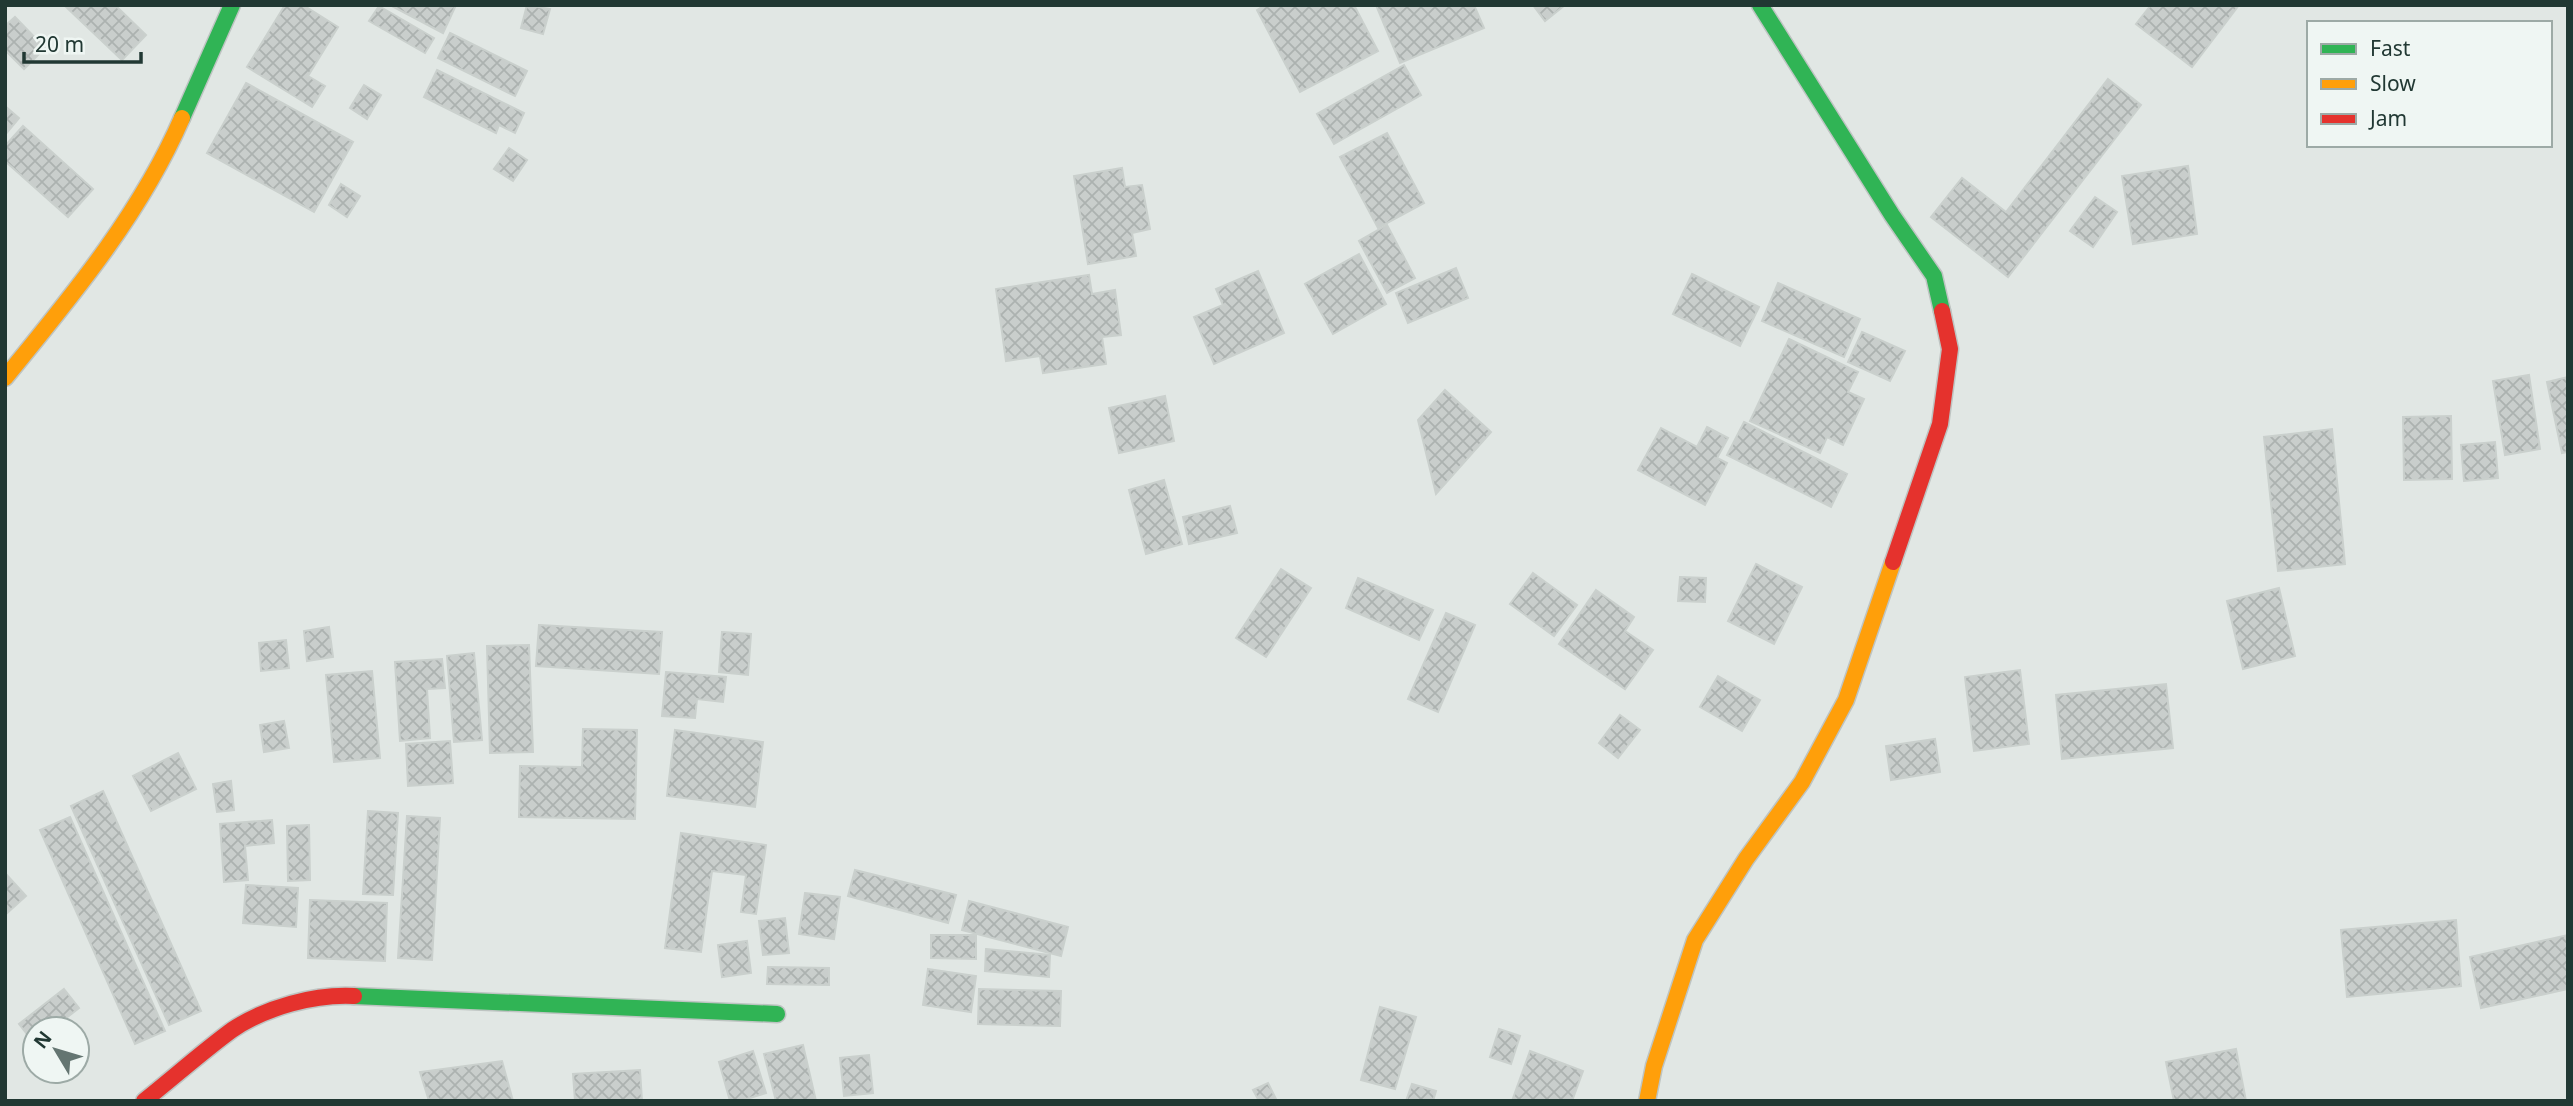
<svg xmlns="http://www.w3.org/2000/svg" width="2573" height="1106" font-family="'Noto Sans',sans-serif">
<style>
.building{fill:url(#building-cross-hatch);stroke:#cad0cd;stroke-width:2}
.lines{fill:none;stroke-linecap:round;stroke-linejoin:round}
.fast-casing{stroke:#bec4c2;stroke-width:19}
.slow-casing{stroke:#bec4c2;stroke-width:19}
.jam-casing{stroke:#bec4c2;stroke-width:19}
.fast{stroke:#30b455;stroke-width:16}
.slow{stroke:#ff9f0a;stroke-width:16}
.jam{stroke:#e5322d;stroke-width:16}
</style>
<defs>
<pattern id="building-cross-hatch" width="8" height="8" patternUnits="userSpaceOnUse" patternTransform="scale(1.75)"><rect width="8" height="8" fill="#c9cecc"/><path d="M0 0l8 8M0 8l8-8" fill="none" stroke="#acb2b0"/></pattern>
</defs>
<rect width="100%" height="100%" fill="#e1e7e4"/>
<g class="building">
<path d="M64,5h51l31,30 -24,25z"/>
<path d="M285,5h18l35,22 -30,49 17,10 -13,21 -65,-40z"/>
<path d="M390,5h66l-13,28z"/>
<path d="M527,5l23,4 -7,25 -22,-6z"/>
<path d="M1265,5h89l24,46 -78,41 -43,-82z"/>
<path d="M1376,5h98l10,23 -84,35z"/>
<path d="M1533,5h32l-20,16z"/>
<path d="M2151,5h88l-47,62 -56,-43z"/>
<path d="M379,6l55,32 -9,15 -56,-32z"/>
<path d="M15,17l30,31 -21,21 -19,-19v-24z"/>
<path d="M450,33l77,38 -12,25 -77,-38z"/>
<path d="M1404,65l17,30 -87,49 -17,-30z"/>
<path d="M437,70l87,43 -9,20 -16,-8 -3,8 -72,-36z"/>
<path d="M2108,79l33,26 -133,172 -77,-60 31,-39 44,34z"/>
<path d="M246,83l107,59 -39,70 -107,-59z"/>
<path d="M364,85l17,10 -14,24 -17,-11z"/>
<path d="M5,106l14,12 -14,17z"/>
<path d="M23,126l70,63 -25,28 -63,-56v-15z"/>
<path d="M1387,133l37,70 -46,25 -38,-71z"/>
<path d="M509,148l18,12 -14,21 -19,-12z"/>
<path d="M2188,166l9,68 -64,10 -11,-68z"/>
<path d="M1122,168l3,19 17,-2 8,44 -18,4 4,23 -48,8 -14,-88z"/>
<path d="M341,184l19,12 -13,21 -18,-12z"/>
<path d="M2095,197l22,15 -24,35 -23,-16z"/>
<path d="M1387,225l28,53 -28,15 -28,-52z"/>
<path d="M1359,254l27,50 -53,30 -28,-50z"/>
<path d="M1456,268l12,30 -60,25 -12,-30z"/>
<path d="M1258,271l26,62 -70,31 -20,-47 29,-12 -7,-16z"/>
<path d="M1692,274l67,33 -19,39 -67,-32z"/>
<path d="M1089,275l3,19 23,-4 6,45 -19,2 4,27 -63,9 -3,-17 -34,5 -10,-72z"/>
<path d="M1778,283l82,36 -16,38 -82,-36z"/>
<path d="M1862,332l43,19 -15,30 -42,-19z"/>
<path d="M1789,339l69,33 -10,20 16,7 -21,46 -16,-8 -7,16 -70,-32z"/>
<path d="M2529,375l11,74 -35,6 -12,-74z"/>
<path d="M2568,377v75l-6,1 -15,-71z"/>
<path d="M1445,390l46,42 -55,62 -18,-74z"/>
<path d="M1165,396l9,45 -55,12 -10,-45z"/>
<path d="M2451,416l1,63 -48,1 -1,-63z"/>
<path d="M1744,422l103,52 -16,33 -104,-52z"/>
<path d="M1707,427l21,11 -11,20 10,5 -22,42 -67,-35 23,-42 36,19z"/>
<path d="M2332,429l13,135 -67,7 -14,-134z"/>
<path d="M2495,442l3,36 -34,3 -3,-36z"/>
<path d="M1164,480l18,64 -36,10 -17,-64z"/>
<path d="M1230,506l7,27 -48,11 -6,-27z"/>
<path d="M1756,564l46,23 -28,57 -46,-23z"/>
<path d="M1281,569l30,19 -45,69 -30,-19z"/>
<path d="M1533,573l44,32 -23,31 -44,-32z"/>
<path d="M1680,577l26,1 -1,24 -27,-1z"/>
<path d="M1358,578l75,32 -14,30 -73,-32z"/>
<path d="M2279,588l16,68 -52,13 -16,-68z"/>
<path d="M1596,590l38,27 -9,14 28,19 -28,39 -66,-45z"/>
<path d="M1446,613l29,12 -37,87 -30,-13z"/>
<path d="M539,625l123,7 -3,42 -123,-8z"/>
<path d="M329,627l4,30 -26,4 -3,-30z"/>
<path d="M722,632l29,2 -3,41 -29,-3z"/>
<path d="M286,640l3,28 -28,3 -2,-28z"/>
<path d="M529,645l4,107 -43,1 -3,-107z"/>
<path d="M474,653l8,87 -28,2 -7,-86z"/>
<path d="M442,659l3,29 -18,1 3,49 -30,3 -5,-79z"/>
<path d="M2020,670l9,74 -55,7 -9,-74z"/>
<path d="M372,671l8,87 -46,4 -8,-87z"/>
<path d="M666,672l60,5 -3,25 -26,-3 -2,19 -33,-2z"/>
<path d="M1718,676l42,24 -18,31 -42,-24z"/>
<path d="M2166,684l7,64 -111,11 -6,-64z"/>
<path d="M1620,715l20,15 -22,28 -19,-15z"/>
<path d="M284,721l5,27 -25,4 -4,-27z"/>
<path d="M583,729l54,1 -2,89 -116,-2 1,-51 62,1z"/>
<path d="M675,730l88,12 -8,65 -88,-11z"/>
<path d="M1935,739l5,33 -49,8 -5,-34z"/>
<path d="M450,741l3,42 -45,3 -2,-42z"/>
<path d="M178,753l18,36 -45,22 -18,-35z"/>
<path d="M231,781l3,29 -17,2 -4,-28z"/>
<path d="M103,791l98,220 -32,14 -98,-219z"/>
<path d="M368,811l30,2 -5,82 -30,-1z"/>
<path d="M407,816l33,2 -8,142 -34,-2z"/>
<path d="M70,817l95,214 -30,13 -95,-214z"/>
<path d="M272,820l2,23 -29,3 3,34 -24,2 -4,-58z"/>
<path d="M309,825l1,55 -22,1 -1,-55z"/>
<path d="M681,833l85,12 -10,69 -15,-2 5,-37 -34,-4 -11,81 -36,-4z"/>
<path d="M855,870l101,25 -8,28 -100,-27z"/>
<path d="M5,873l21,23 -21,19z"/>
<path d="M246,885l52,3 -2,39 -53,-4z"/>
<path d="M805,893l35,4 -6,42 -35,-5z"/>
<path d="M310,900l77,3 -2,58 -77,-3z"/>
<path d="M969,901l99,26 -7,29 -99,-26z"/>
<path d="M785,918l4,35 -26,2 -4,-34z"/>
<path d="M2456,920l5,66 -114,11 -6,-67z"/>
<path d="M931,935h45v24l-45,-1z"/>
<path d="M2568,935v54l-87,19 -11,-51z"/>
<path d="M747,941l4,32 -29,4 -4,-32z"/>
<path d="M986,949l64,6 -1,22 -64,-6z"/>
<path d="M768,967l61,1v17l-62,-1z"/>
<path d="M928,969l48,7 -5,36 -48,-7z"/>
<path d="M64,989l15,19 -27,21h-17l-1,14 -15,-19z"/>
<path d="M979,989l82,2 -1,35 -82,-2z"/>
<path d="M1380,1007l36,10 -21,72 -34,-9z"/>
<path d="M1499,1029l21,7 -9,28 -21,-7z"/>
<path d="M803,1045l13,56h-40l-12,-47z"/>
<path d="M2236,1049l10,52h-72l-8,-39z"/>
<path d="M753,1051l13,42 -26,8h-10l-11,-39z"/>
<path d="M1530,1051l53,20 -11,30h-60z"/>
<path d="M869,1055l4,38 -29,3 -4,-38z"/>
<path d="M502,1061l11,40h-84l-9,-29z"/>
<path d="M640,1070l2,31h-67l-2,-27z"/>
<path d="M1268,1083l9,18h-18l-6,-11z"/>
<path d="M1412,1084l24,7 -3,10h-27z"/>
</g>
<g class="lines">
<defs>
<g id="fast">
<path d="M1760,5l132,210 42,61 8,35"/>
<path d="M182,118l50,-113"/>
<path d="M354,996l423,18"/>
</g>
<g id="slow">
<path d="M5,378c66,-81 135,-163 177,-260"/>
<path d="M1647,1101l7,-35 41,-126 51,-81 56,-77 44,-82 47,-138"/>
</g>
<g id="jam">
<path d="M1893,562l47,-138 10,-75 -8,-38"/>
<path d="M144,1101c29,-23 58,-49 88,-71 34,-23 83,-36 122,-34"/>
</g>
</defs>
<use href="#fast" class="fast-casing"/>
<use href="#slow" class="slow-casing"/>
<use href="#jam" class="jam-casing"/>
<use href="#fast" class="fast"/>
<use href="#slow" class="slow"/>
<use href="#jam" class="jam"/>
</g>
<rect width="2573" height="1106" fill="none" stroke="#213833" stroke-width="14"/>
<rect x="2307" y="21" width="245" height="126" fill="#eff6f3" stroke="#9daaa6" stroke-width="2"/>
<rect x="2321" y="44" width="35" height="10" fill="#30b455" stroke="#9daaa6" stroke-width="2"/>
<text x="2370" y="56" font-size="21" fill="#213833">Fast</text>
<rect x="2321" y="79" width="35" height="10" fill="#ff9f0a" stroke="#9daaa6" stroke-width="2"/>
<text x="2370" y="91" font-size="21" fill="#213833">Slow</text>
<rect x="2321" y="114" width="35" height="10" fill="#e5322d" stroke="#9daaa6" stroke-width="2"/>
<text x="2370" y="126" font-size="21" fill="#213833">Jam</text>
<g transform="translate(56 1050) rotate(308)"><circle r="33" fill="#eff6f3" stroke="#9daaa6" stroke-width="2"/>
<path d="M0-5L12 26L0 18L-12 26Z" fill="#647571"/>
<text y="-10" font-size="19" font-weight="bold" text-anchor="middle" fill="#213833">N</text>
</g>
<path d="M24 52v10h117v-10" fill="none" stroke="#213833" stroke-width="3.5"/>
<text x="35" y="52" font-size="21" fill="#213833" stroke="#eff6f3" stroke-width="5" paint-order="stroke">20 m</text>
</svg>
